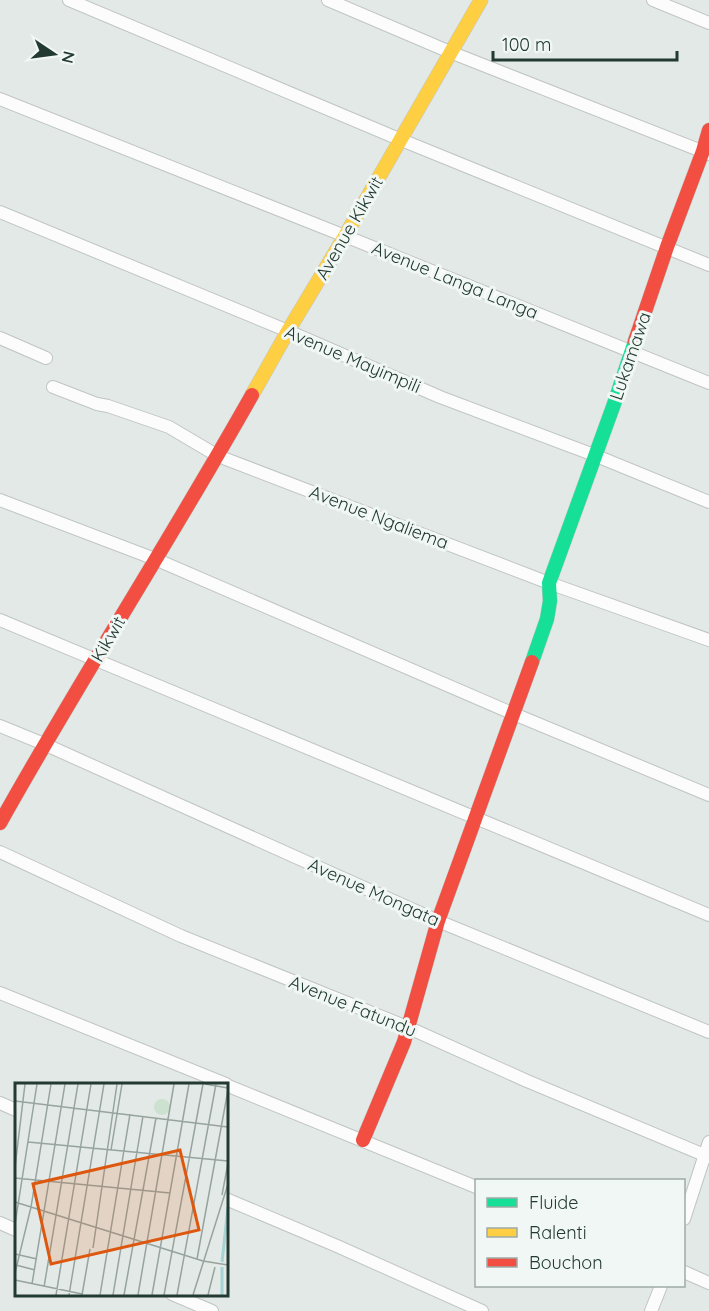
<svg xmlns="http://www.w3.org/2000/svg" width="709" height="1311" font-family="Quicksand,sans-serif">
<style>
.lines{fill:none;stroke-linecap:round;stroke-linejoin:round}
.street-casing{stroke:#c0c5c3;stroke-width:14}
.fast-casing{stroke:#bfc6c3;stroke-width:15}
.slow-casing{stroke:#bfc6c3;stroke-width:15}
.jam-casing{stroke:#bfc6c3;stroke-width:15}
.street{stroke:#fbfcfb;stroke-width:12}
.fast{stroke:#16e098;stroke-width:14}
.slow{stroke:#ffcf43;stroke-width:14}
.jam{stroke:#f24e42;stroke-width:14}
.labels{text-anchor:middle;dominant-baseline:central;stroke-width:6;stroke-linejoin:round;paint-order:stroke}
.street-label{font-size:18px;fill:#223a31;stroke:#f1f7f4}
.inset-river{fill:none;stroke:#a6d3d4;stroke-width:3}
.inset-road{fill:none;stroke:#96a39e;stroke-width:1.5}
.view{fill:#de570e;fill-opacity:0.15;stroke:#de570e;stroke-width:3}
.inset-edge{fill:none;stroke:#223a31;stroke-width:3}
</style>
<rect width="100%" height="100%" fill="#e3e9e6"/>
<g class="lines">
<defs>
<g id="street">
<path d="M69,0l330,139 310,126"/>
<path d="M328,0l122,52 259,102"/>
<path d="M653,0l56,23"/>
<path d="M0,99l345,137 364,147"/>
<path d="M0,212l288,119 152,66 154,58 115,47"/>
<path d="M0,338l46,20"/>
<path d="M53,387l44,17 11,2 61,21 49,29 331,127 160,57"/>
<path d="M0,500l155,59 359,155 195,81"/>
<path d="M0,620l709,295"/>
<path d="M0,726l44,18 394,177 271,111"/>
<path d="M0,852l181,84 226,91 120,54 182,76"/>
<path d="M0,993l226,91"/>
<path d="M226,1085l250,102"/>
<path d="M0,1103l16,7"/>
<path d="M226,1199l111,47 145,65"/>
<path d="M684,1219l25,-77"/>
<path d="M0,1223l16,7"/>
<path d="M684,1272l25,11"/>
<path d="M172,1294l40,17"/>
<path d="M651,1311l10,-25"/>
</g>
<path id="fast" d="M532,662l15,-43 3,-18 -1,-18 65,-179 21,-63"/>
<path id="slow" d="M252,395l36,-64 57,-95 136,-236"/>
<g id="jam">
<path d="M635,341l32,-94 36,-96 6,-21"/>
<path d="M0,823c81,-145 171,-284 252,-428"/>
<path d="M363,1140l41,-98 34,-121 94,-259"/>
</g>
</defs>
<use href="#street" class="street-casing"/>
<use href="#fast" class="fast-casing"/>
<use href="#slow" class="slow-casing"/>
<use href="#jam" class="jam-casing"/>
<use href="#street" class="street"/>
<use href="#fast" class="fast"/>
<use href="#slow" class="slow"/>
<use href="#jam" class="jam"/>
</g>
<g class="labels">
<g class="street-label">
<text transform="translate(349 228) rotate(-60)">Avenue Kikwit</text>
<text transform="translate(455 280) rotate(22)">Avenue Langa Langa</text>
<text transform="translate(630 356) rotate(-71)">Lukamawa</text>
<text transform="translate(353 359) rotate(23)">Avenue Mayimpili</text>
<text transform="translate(379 517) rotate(21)">Avenue Ngaliema</text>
<text transform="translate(108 639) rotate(-60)">Kikwit</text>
<text transform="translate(374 892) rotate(24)">Avenue Mongata</text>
<text transform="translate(353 1006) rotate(22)">Avenue Fatundu</text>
</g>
</g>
<g transform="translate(15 1083)">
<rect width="213" height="213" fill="#e3e9e6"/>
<path d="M139 24a8 8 0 1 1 16 0a8 8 0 1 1-16 0Z" fill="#cde1d1"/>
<path class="inset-river" d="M207,179l6,-55M207,212v-28"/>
<path class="inset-road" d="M190,1l23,4M0,18l213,26M13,59l200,19M96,67l11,-66M0,84l10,-83M0,95l155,15M207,112l6,-32M0,119l188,59 25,4M0,141l22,-140M78,165l24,-164M0,171l22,5M182,176l31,-169M1,182l19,5M0,190l16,-66 20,-123M0,197l67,14M17,201l33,-200M29,204l34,-203M41,212l35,-211M54,212l35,-211M67,212l8,-46M85,212l30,-181M98,212l30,-179M109,212l32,-177M123,212l36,-211M137,212l37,-211M149,212l39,-211M162,212l39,-211M178,212l35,-111M193,212l7,-28"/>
<path class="view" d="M165,67l19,80 -148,34 -18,-80z"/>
<rect width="213" height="213" class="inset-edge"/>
</g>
<rect x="475" y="1179" width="210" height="108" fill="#f1f7f4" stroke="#9eaba6" stroke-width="1.5"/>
<rect x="487" y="1198" width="30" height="9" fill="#16e098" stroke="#9eaba6" stroke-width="1.5"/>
<text x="529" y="1209" font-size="18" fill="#223a31">Fluide</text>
<rect x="487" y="1228" width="30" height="9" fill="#ffcf43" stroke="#9eaba6" stroke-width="1.5"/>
<text x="529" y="1239" font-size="18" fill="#223a31">Ralenti</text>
<rect x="487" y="1258" width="30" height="9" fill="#f24e42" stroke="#9eaba6" stroke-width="1.5"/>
<text x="529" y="1269" font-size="18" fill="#223a31">Bouchon</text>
<g transform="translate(54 54) rotate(103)" stroke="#f1f7f4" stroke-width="4.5" paint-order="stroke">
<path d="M0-4.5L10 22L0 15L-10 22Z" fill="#223a31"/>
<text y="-9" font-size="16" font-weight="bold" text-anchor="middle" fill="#223a31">N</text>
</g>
<path d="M493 51v9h184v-9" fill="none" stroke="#223a31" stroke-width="3"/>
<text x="502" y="51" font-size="18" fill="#223a31" stroke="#f1f7f4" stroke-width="4.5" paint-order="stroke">100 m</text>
</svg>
